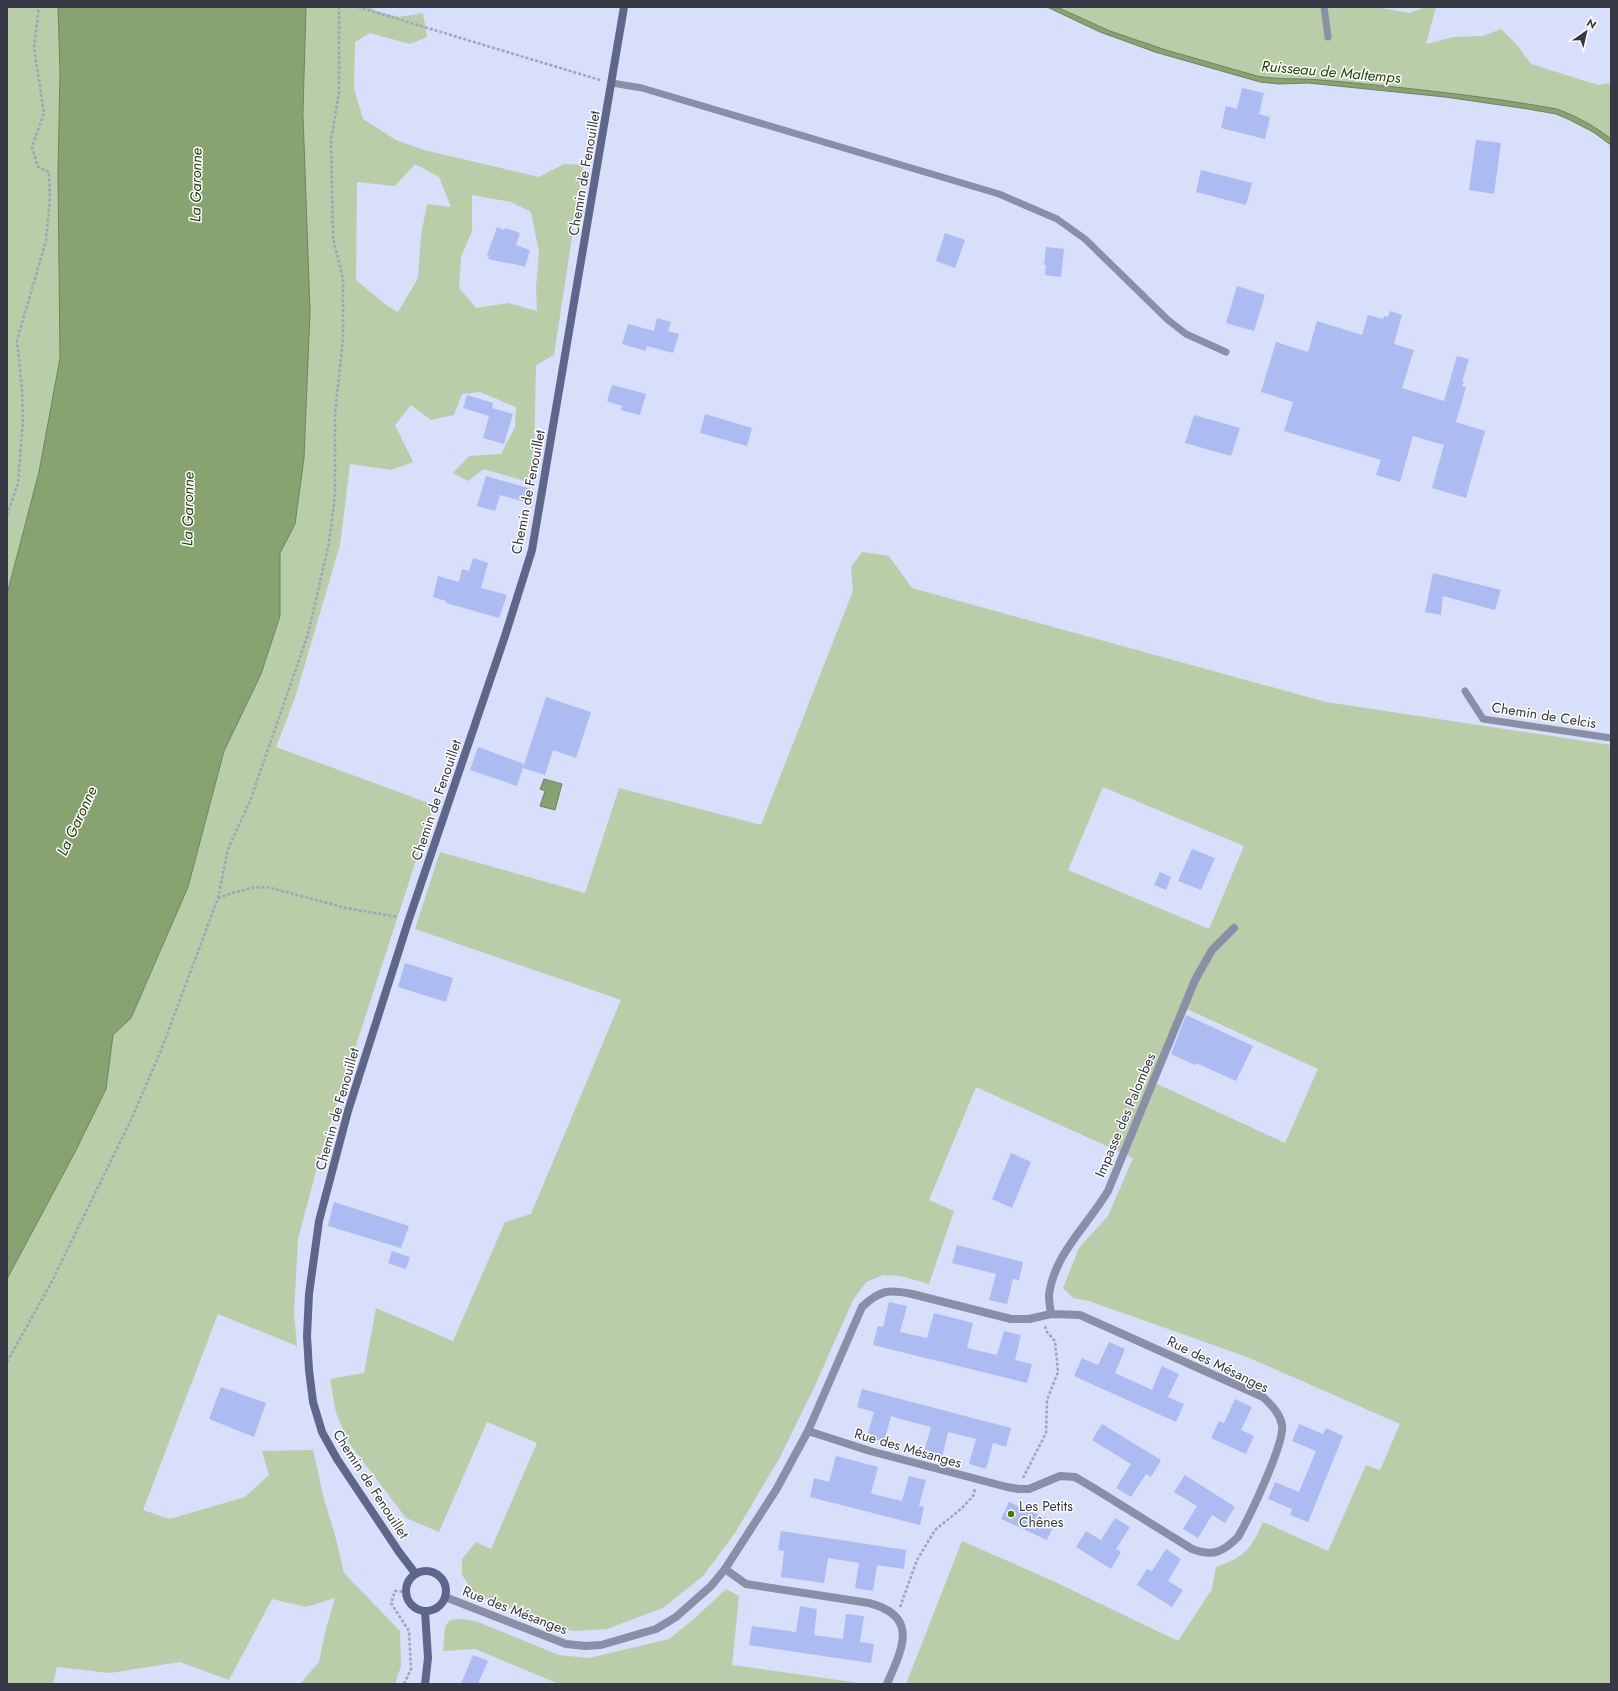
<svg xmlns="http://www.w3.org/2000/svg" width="1618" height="1691" font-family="Jost,sans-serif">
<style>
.green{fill:#b8cda8;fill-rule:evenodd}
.water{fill:#86a370;stroke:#6e8363}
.building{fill:#acbbf1}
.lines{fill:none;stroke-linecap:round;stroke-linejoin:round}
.path{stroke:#9ea4ba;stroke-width:2.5;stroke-dasharray:3 2;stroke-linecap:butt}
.lane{stroke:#888fa6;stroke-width:7}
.street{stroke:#888fa6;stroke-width:8}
.secondary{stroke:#5e6789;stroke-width:8}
.poi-dot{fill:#477800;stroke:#fff;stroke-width:1.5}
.labels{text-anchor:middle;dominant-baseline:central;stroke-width:3;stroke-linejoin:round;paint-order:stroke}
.street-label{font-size:14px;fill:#363944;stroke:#fff}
.poi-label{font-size:14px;fill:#363944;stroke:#fff;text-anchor:start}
.water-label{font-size:15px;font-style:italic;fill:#284209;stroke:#fff}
</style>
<rect width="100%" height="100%" fill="#d7dffa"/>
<g class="green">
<path d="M7,7h51l2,65 -2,100 2,186 -21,114 -32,122z"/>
<path d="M306,7h68l-1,3 26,7 24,-4 4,24 -17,7 -40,-11 -15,9 -1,46 9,31 33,21 28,10 115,27 25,-13 19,1 -29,190 -18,10 -2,87 -6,30 -44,-13 -16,12 -15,-8 16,-17 32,-2 14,-27 1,-20 -36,-15 -18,2 -8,21 -23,5 -20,-15 -16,20 18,37 -22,8 -41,-6 -10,81 -45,153 -19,49 158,58 -113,348 -23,86 -4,74 3,33 -79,-32 -75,196 27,9 75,-22 24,-22 -7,-24 51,-1 10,45 13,44 8,34 56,58 1,35 -6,18h-95l19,-22 6,-29 10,-35 -29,9 -34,-8 -43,81 -49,-18 -70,11 -53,-6 -4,17h-46v-405l68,-127 31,-63 7,-54 18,-17 57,-131 36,-136 37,-77 19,-58v-63l15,-29zM415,164l24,13 12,30 -24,-3 -6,32 -3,42 -20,34 -12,-7 -30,-25 1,-98 38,4zM472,195l39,7 20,10 8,40 -3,35 1,24 -29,-8 -32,5 -17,-20 2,-31 11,-26z"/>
<path d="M1057,7h318l35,6 15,-6h11l-10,37 28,-7 29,-1 18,-7 16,16 14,19 67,21 13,-2v56l-39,-24 -15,-6 -29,-5 -89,-13 -118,-11 -51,-1 -13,-3 -91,-26 -56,-19z"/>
<path d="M862,552l27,4 23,32 414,114 285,43v939h-705l56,-143 91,40 125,60 34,-52 4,-22c29,-10 35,-18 47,-45l65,29 38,-86 14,5 20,-46 -153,-67 -158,-56 -16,-3 -10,-10 16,-40 29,-32 25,-58 -157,-71 -47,113 25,11 -25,73 -29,-8 -17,-1 -17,7 -13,18 -39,88 -35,71 -44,74 -32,43 -40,32 -56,21 -34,2 -28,-8 -70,-29 -13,-19v-16l14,-17 15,7 46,-106 -50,-21 -48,110 -33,-14 -57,-75 -13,-30 -6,-34 34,-6 12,-65 77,33 52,-119 26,-8 90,-214 -206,-71 25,-77 145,41 34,-105 142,37 92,-234 -2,-24zM1103,787l141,59 -35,83 -141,-59zM1187,1009l131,60 -33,74 -130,-60z"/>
<path d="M726,1589l13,7 -7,69 134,19h-307l-84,-35 -32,2 2,-24 5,-7 13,-1 15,3 81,33 30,3 80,-19 25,-20z"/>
</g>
<g class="water">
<path d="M58,7h248l-3,107 7,197 -6,147 -9,66 -15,29v63l-19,58 -37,77 -36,136 -57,131 -18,17 -7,54 -31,63 -68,127v-685l32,-122 21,-114 -2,-186 2,-100z"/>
<path d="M1047,7h10l53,24 56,19 91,26c21,4 42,2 64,4 79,7 158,15 236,29 19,7 38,17 54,30v6l-18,-13 -25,-13 -12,-5 -28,-5 -83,-12 -137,-14 -29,1 -19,-2 -105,-30 -55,-20z"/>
<path d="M544,779l18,5 -7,26 -15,-4 5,-15 -5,-2z"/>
</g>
<g class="building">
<path d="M1242,88l22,5 -5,21 11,3 -5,22 -44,-11 5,-22 11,3z"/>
<path d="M1476,140l25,3 -7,51 -25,-4z"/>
<path d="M1201,170l51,13 -6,22 -50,-13z"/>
<path d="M497,227l7,3 1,-2 15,5 -4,12 14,5 -5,17 -14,-4v1l-23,-5 1,-3 -2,-1z"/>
<path d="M945,233l20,7 -10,28 -19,-7z"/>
<path d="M1046,247l18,2 -3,28 -16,-2 1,-10h-2z"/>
<path d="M1237,286l28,9 -11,36 -28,-8z"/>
<path d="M1390,311l12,4 -8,29 20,6 -12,38 42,13 13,-45 12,3 -7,23h2l-2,4 4,1 -10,35 29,9 -19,67 -34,-10 12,-43 -31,-9 -13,46 -24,-7 5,-15 -97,-29 9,-29 -32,-10 15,-50 32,10 9,-31 45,14 6,-20 15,4 1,-3 4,1z"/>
<path d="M657,318l14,4 -3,9 11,3 -6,19 -26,-7 -1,5 -24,-7 6,-20 26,7z"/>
<path d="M612,385l34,9 -6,21 -19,-5 1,-4 -15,-5z"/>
<path d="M467,395l26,8 -1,5 21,6 -9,30 -21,-6 6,-22 -26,-8z"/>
<path d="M705,414l47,14 -5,18 -47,-13z"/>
<path d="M1194,415l46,13 -9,28 -46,-13z"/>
<path d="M486,476l45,13 -3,14 -28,-8 -5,16 -18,-5z"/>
<path d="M473,558l15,5 -7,25 26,7 -8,23 -53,-15v-2l-13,-4 5,-21 21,6 3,-13 7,2z"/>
<path d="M1433,573l68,17 -6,20 -52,-14 -2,19 -16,-3z"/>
<path d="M546,697l45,15 -15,46 -23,-8 -8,25 -22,-7z"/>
<path d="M478,747l46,17 -7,22 -47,-16z"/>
<path d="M1192,849l23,9 -14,32 -23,-9z"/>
<path d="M1160,872l11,5 -5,13 -12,-5z"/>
<path d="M405,963l48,15 -7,24 -48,-15z"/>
<path d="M1186,1015l67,31 -17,35 -40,-18 -1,2 -24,-11z"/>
<path d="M1011,1153l20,9 -19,46 -20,-9z"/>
<path d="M334,1202l75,24 -8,22 -73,-22z"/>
<path d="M957,1245l66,17 -4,18 -6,-1 -6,25 -18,-4 7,-26 -44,-11z"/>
<path d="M392,1251l18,6 -4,12 -18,-6z"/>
<path d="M889,1302l18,4 -7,26 27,6 7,-25 20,5 19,5 -6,25 30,7 7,-24 17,4 -6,25 17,4 -5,19 -154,-38 5,-19 5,1z"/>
<path d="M1109,1342l16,7 -10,24 37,17 10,-24 17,8 -11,23 16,7 -8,18 -102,-46 8,-18 16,7z"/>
<path d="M221,1387l45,16 -12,34 -45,-18z"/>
<path d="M862,1389l149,39 -5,19 -13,-4 -7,26 -17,-5 7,-25 -28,-7 -6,25 -18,-5 7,-25 -34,-9 -6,-2 -7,26 -17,-5 7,-25 -17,-5z"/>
<path d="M1235,1399l17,8 -11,23 13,6 -8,18 -35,-16 8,-17 5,2z"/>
<path d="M1102,1424l59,36 -10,17 -5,-3 -15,23 -15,-9 15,-24 -39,-24z"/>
<path d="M1299,1424l24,10 3,-6 17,8 -35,86 -18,-7 2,-6 -24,-10 7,-17 24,10 17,-41 -24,-10z"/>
<path d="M836,1456l42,11 -7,26 6,2 25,6 7,-25 17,4 -7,26 5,1 -4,18 -110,-28 4,-19 15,4z"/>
<path d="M1185,1475l50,32 -10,16 -13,-8 -14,23 -15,-9 14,-23 -23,-14z"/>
<path d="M1009,1502l46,20 -8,18 -46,-21z"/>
<path d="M1115,1518l15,9 -14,22 5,3 -10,17 -35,-22 10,-16 15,9z"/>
<path d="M781,1531l125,19 -2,19 -27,-4 -4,26 -18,-3 4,-25 -31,-5 -4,25 -43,-6 3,-26 -6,-1z"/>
<path d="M1166,1549l15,10 -13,22 15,9 -11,17 -35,-22 10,-16 5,2z"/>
<path d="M800,1606l17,3 -3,26 29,4 3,-25 18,2 -4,26 14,2 -3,19 -122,-18 3,-19 44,6z"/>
<path d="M473,1655l15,6 -10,23h-17z"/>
</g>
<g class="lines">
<g class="path">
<path d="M358,7l242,73"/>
<path d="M7,515l11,-32 5,-62 -1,-31 -5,-50 29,-99 4,-43 -1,-26 -11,-5 -6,-20 12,-34 -10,-65 5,-41"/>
<path d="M218,898l14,-5 19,-5 16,-1 79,21 52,9"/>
<path d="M7,1362l43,-77 80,-163 32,-74 56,-150 10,-49 22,-48 58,-167 21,-91 6,-48v-81l8,-76v-59l-10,-41 -2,-98 8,-47v-86"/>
<path d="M1023,1478l23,-45 1,-33 11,-28 -3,-31 -8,-9 -2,-6"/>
<path d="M900,1607l17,-47 18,-30 27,-22 11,-12 2,-7"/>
<path d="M404,1684l7,-15 -2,-38 -18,-28 4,-12 10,1"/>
</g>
<g class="lane">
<path d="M1324,7l4,30"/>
<path d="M612,83l30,5 357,106 58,25 28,20 83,81 18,14 40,18"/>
<path d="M1465,691l18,28 128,19"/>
</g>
<g class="street">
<path d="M1051,1314c-1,-6 -2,-13 -2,-19 5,-41 39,-70 59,-104l87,-211 17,-30 22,-22"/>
<path d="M725,1569l21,15 123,19c51,13 33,46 18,81"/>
<path d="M445,1597l121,47 20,2 15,-1 55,-16 20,-12 35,-31 14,-17 51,-79 32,-59 54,-124c18,-17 26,-18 50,-13l99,25h18l22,-5 29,1 183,82c8,8 17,16 19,28 3,18 -33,93 -44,112 -15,15 -25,20 -46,12l-100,-62 -17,-10 -15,-1 -31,13h-10l-12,-2 -137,-36 -62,-20"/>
</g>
<g class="secondary">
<circle cx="426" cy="1591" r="20"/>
<path d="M415,1573l-16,-21 -62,-93 -15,-27 -9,-30 -4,-32 -2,-34 2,-42 10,-73 29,-110 60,-189 97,-286 27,-86 92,-543"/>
<path d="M425,1684l3,-26 -3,-47"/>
</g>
</g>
<circle class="poi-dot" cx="1011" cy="1514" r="4"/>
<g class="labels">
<g class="street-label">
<text transform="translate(584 173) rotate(-80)">Chemin de Fenouillet</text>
<text transform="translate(528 492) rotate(-79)">Chemin de Fenouillet</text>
<text transform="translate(1544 715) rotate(9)">Chemin de Celcis</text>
<text transform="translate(436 800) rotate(-71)">Chemin de Fenouillet</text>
<text transform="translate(337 1109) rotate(-74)">Chemin de Fenouillet</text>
<text transform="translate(1125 1115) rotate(-67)">Impasse des Palombes</text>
<text transform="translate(1218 1364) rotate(26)">Rue des Mésanges</text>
<text transform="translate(908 1448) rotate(16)">Rue des Mésanges</text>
<text transform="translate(371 1484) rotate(57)">Chemin de Fenouillet</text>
<text transform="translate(515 1610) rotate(21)">Rue des Mésanges</text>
</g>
<g class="poi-label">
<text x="1019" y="1506">Les Petits<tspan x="1019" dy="16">Chênes</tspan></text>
</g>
<g class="water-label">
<text transform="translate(1331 72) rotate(5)">Ruisseau de Maltemps</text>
<text transform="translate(196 185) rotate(-89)">La Garonne</text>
<text transform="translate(188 509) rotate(-89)">La Garonne</text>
<text transform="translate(77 821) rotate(-65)">La Garonne</text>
</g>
</g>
<rect width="1618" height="1691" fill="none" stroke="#363944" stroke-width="16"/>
<g transform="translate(1586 32) rotate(34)" stroke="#ffffff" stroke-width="3" paint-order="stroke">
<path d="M0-3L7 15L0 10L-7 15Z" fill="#363944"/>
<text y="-6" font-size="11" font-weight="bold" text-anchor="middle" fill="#363944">N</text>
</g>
</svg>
